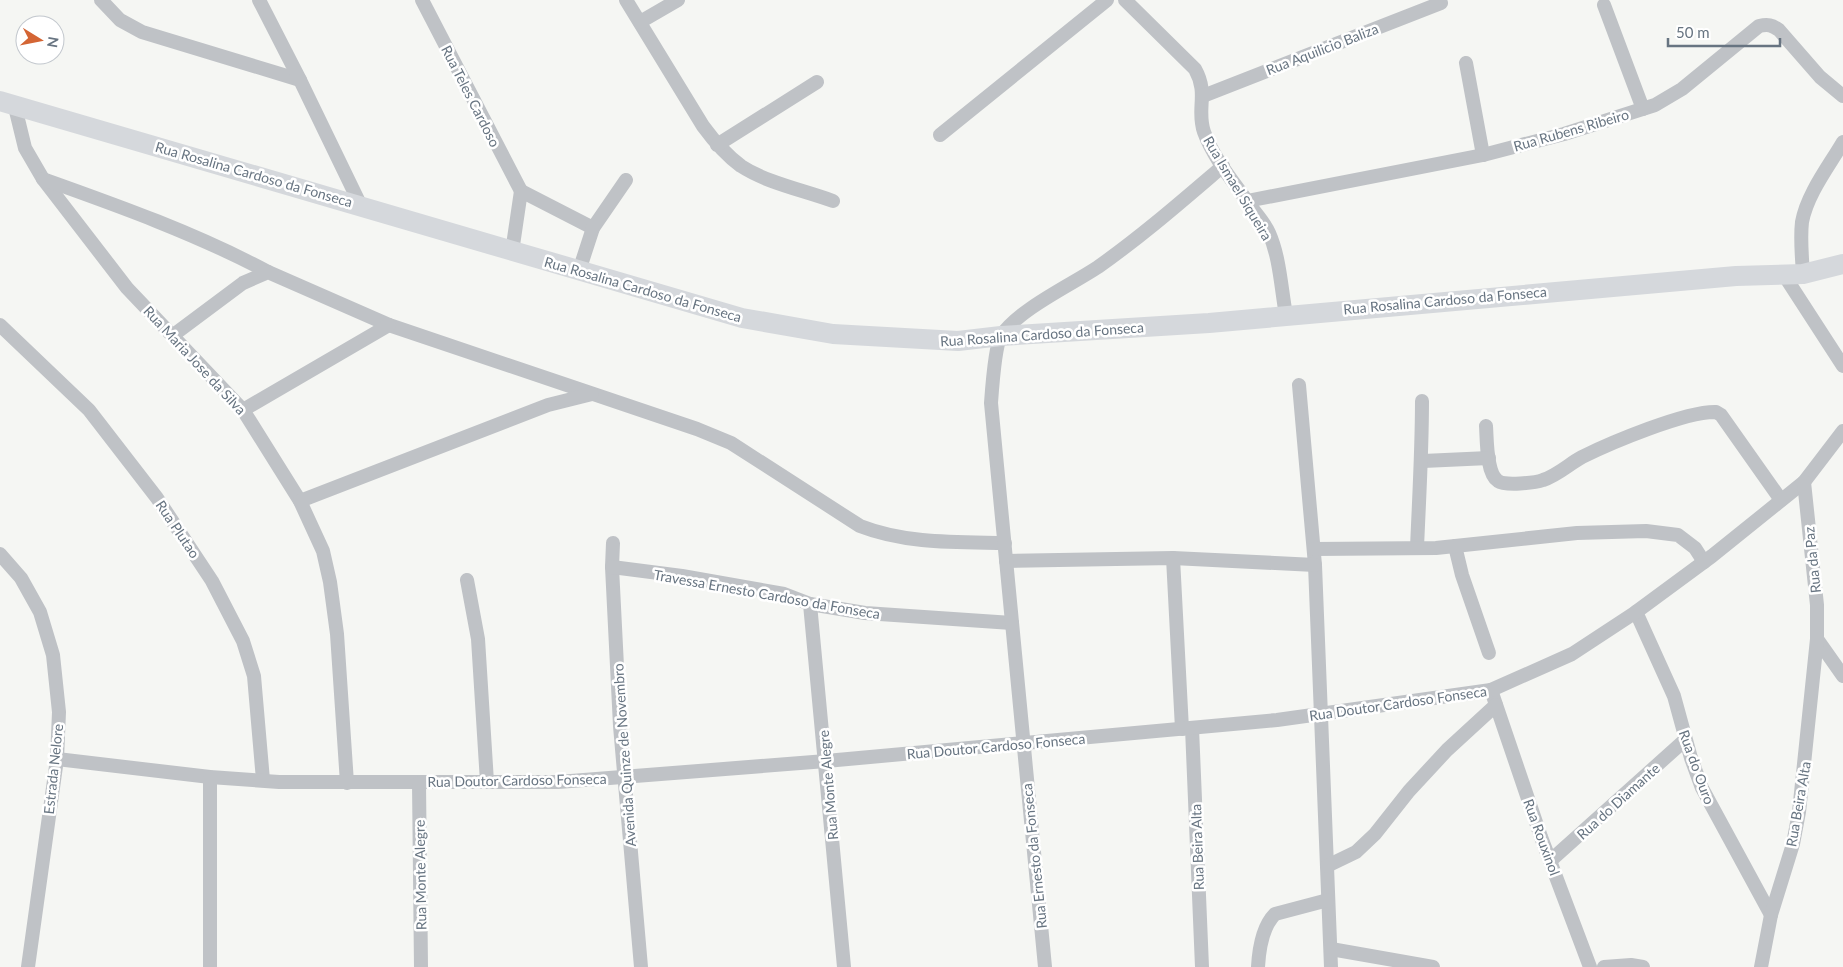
<svg xmlns="http://www.w3.org/2000/svg" width="1843" height="967" font-family="Lato,sans-serif">
<style>
.lines{fill:none;stroke-linecap:round;stroke-linejoin:round}
.street{stroke:#bfc2c6;stroke-width:14}
.secondary{stroke:#d5d8dc;stroke-width:20}
.labels{text-anchor:middle;dominant-baseline:central;stroke-width:5;stroke-linejoin:round;paint-order:stroke}
.street-label{font-size:14px;fill:#677481;stroke:#fff}
</style>
<rect width="100%" height="100%" fill="#f5f6f3"/>
<g class="lines">
<g class="street">
<path d="M101,0l19,20 22,12 158,48"/>
<path d="M259,0l41,80 60,124"/>
<path d="M422,0l99,191"/>
<path d="M626,0l77,126c11,15 23,29 38,40 26,17 62,24 92,35"/>
<path d="M1125,0l70,69c14,25 1,40 9,63 9,25 28,48 43,69 7,11 17,20 22,32 11,25 12,55 17,82"/>
<path d="M1604,5l39,104"/>
<path d="M640,22l38,-22"/>
<path d="M1466,63l17,92"/>
<path d="M1203,96l238,-93"/>
<path d="M15,107l10,41 18,31 84,109 116,122 57,91 23,50 7,31 7,52 10,149"/>
<path d="M940,135l167,-135"/>
<path d="M717,145l100,-63"/>
<path d="M43,179c76,27 154,55 225,93"/>
<path d="M1247,201l236,-46 81,-21 91,-29 27,-16 77,-63c9,-2 13,-1 20,4l41,47 23,19"/>
<path d="M512,252l9,-61 72,37"/>
<path d="M579,271l14,-43 33,-48"/>
<path d="M1803,274c-1,-17 -3,-35 -1,-52 5,-28 27,-56 41,-80"/>
<path d="M1784,275l59,91"/>
<path d="M0,325l89,85 68,88 55,83 31,60 11,35 9,104"/>
<path d="M172,336l71,-53 25,-11 121,53 308,104 34,14 129,83c46,18 97,16 145,17"/>
<path d="M1299,385l16,180 16,402"/>
<path d="M243,410l146,-85"/>
<path d="M1486,426c1,13 0,47 12,55 7,5 37,2 45,-1 15,-5 26,-16 39,-23 28,-14 104,-46 134,-45l5,3 60,85"/>
<path d="M1423,461l66,-3"/>
<path d="M300,501l248,-96 44,-11"/>
<path d="M613,543l-1,24 8,159 21,241"/>
<path d="M1455,546l7,29 27,78"/>
<path d="M1417,548c2,-49 5,-97 5,-147"/>
<path d="M1314,549l122,-1 141,-15 69,-2 32,4 17,13 9,14"/>
<path d="M0,554l21,24 19,34 13,43 6,57 -2,47 -29,208"/>
<path d="M1173,558l9,171"/>
<path d="M1006,561l167,-3 142,7"/>
<path d="M612,567l70,9 102,18 26,10 55,9 147,10"/>
<path d="M467,580l11,59 9,143"/>
<path d="M810,604l34,363"/>
<path d="M1636,612l38,84 17,62 11,30 69,127"/>
<path d="M1817,639l26,37"/>
<path d="M1491,690l50,147 49,130"/>
<path d="M1192,728l10,239"/>
<path d="M57,759l153,18 69,5h279l268,-21 451,-41 214,-30 81,-36 64,-42 76,-56 92,-74 39,-51"/>
<path d="M419,783l2,184"/>
<path d="M1550,861l135,-121"/>
<path d="M1327,866l29,-14 19,-18 34,-43 38,-41 49,-45"/>
<path d="M1331,949l102,18"/>
<path d="M210,967v-190"/>
<path d="M1045,967l-54,-564c1,-14 4,-57 10,-67 18,-27 70,-51 97,-69 44,-31 84,-66 125,-101"/>
<path d="M1258,967c1,-18 4,-40 17,-53l53,-14"/>
<path d="M1604,967l27,-2 12,2"/>
<path d="M1761,967l10,-52 22,-71 6,-32 18,-173v-34l-13,-123"/>
</g>
<path class="secondary" d="M0,101l742,217 91,16 125,7 43,-5 208,-13 527,-47 67,-2 40,-10"/>
</g>
<g class="labels">
<g class="street-label">
<text transform="translate(1322 49) rotate(-21)">Rua Aquilicio Baliza</text>
<text transform="translate(471 96) rotate(63)">Rua Teles Cardoso</text>
<text transform="translate(1571 130) rotate(-16)">Rua Rubens Ribeiro</text>
<text transform="translate(254 174) rotate(16)">Rua Rosalina Cardoso da Fonseca</text>
<text transform="translate(1238 188) rotate(59)">Rua Ismael Siqueira</text>
<text transform="translate(643 289) rotate(16)">Rua Rosalina Cardoso da Fonseca</text>
<text transform="translate(1445 300) rotate(-5)">Rua Rosalina Cardoso da Fonseca</text>
<text transform="translate(1042 334) rotate(-4)">Rua Rosalina Cardoso da Fonseca</text>
<text transform="translate(195 360) rotate(47)">Rua Maria Jose da Silva</text>
<text transform="translate(178 529) rotate(56)">Rua Plutao</text>
<text transform="translate(1812 560) rotate(-96)">Rua da Paz</text>
<text transform="translate(767 594) rotate(10)">Travessa Ernesto Cardoso da Fonseca</text>
<text transform="translate(1398 703) rotate(-8)">Rua Doutor Cardoso Fonseca</text>
<text transform="translate(996 746) rotate(-5)">Rua Doutor Cardoso Fonseca</text>
<text transform="translate(624 755) rotate(-94)">Avenida Quinze de Novembro</text>
<text transform="translate(1697 767) rotate(70)">Rua do Ouro</text>
<text transform="translate(53 769) rotate(-84)">Estrada Nelore</text>
<text transform="translate(517 780) rotate(-1)">Rua Doutor Cardoso Fonseca</text>
<text transform="translate(828 785) rotate(-95)">Rua Monte Alegre</text>
<text transform="translate(1618 801) rotate(-42)">Rua do Diamante</text>
<text transform="translate(1798 804) rotate(-80)">Rua Beira Alta</text>
<text transform="translate(1542 837) rotate(70)">Rua Rouxinol</text>
<text transform="translate(1197 847) rotate(-92)">Rua Beira Alta</text>
<text transform="translate(1034 856) rotate(-96)">Rua Ernesto da Fonseca</text>
<text transform="translate(420 875) rotate(-91)">Rua Monte Alegre</text>
</g>
</g>
<g transform="translate(40 40) rotate(100)"><circle r="24" fill="#ffffff" stroke="#c2c7cd"/>
<path d="M0-4L9 19L0 12L-9 19Z" fill="#d46534"/>
<text y="-8" font-size="14" font-weight="bold" text-anchor="middle" fill="#677481">N</text>
</g>
<path d="M1668 38v8h112v-8" fill="none" stroke="#677481" stroke-width="2.5"/>
<text x="1676" y="38" font-size="15" fill="#677481" stroke="#ffffff" stroke-width="4" paint-order="stroke">50 m</text>
</svg>
